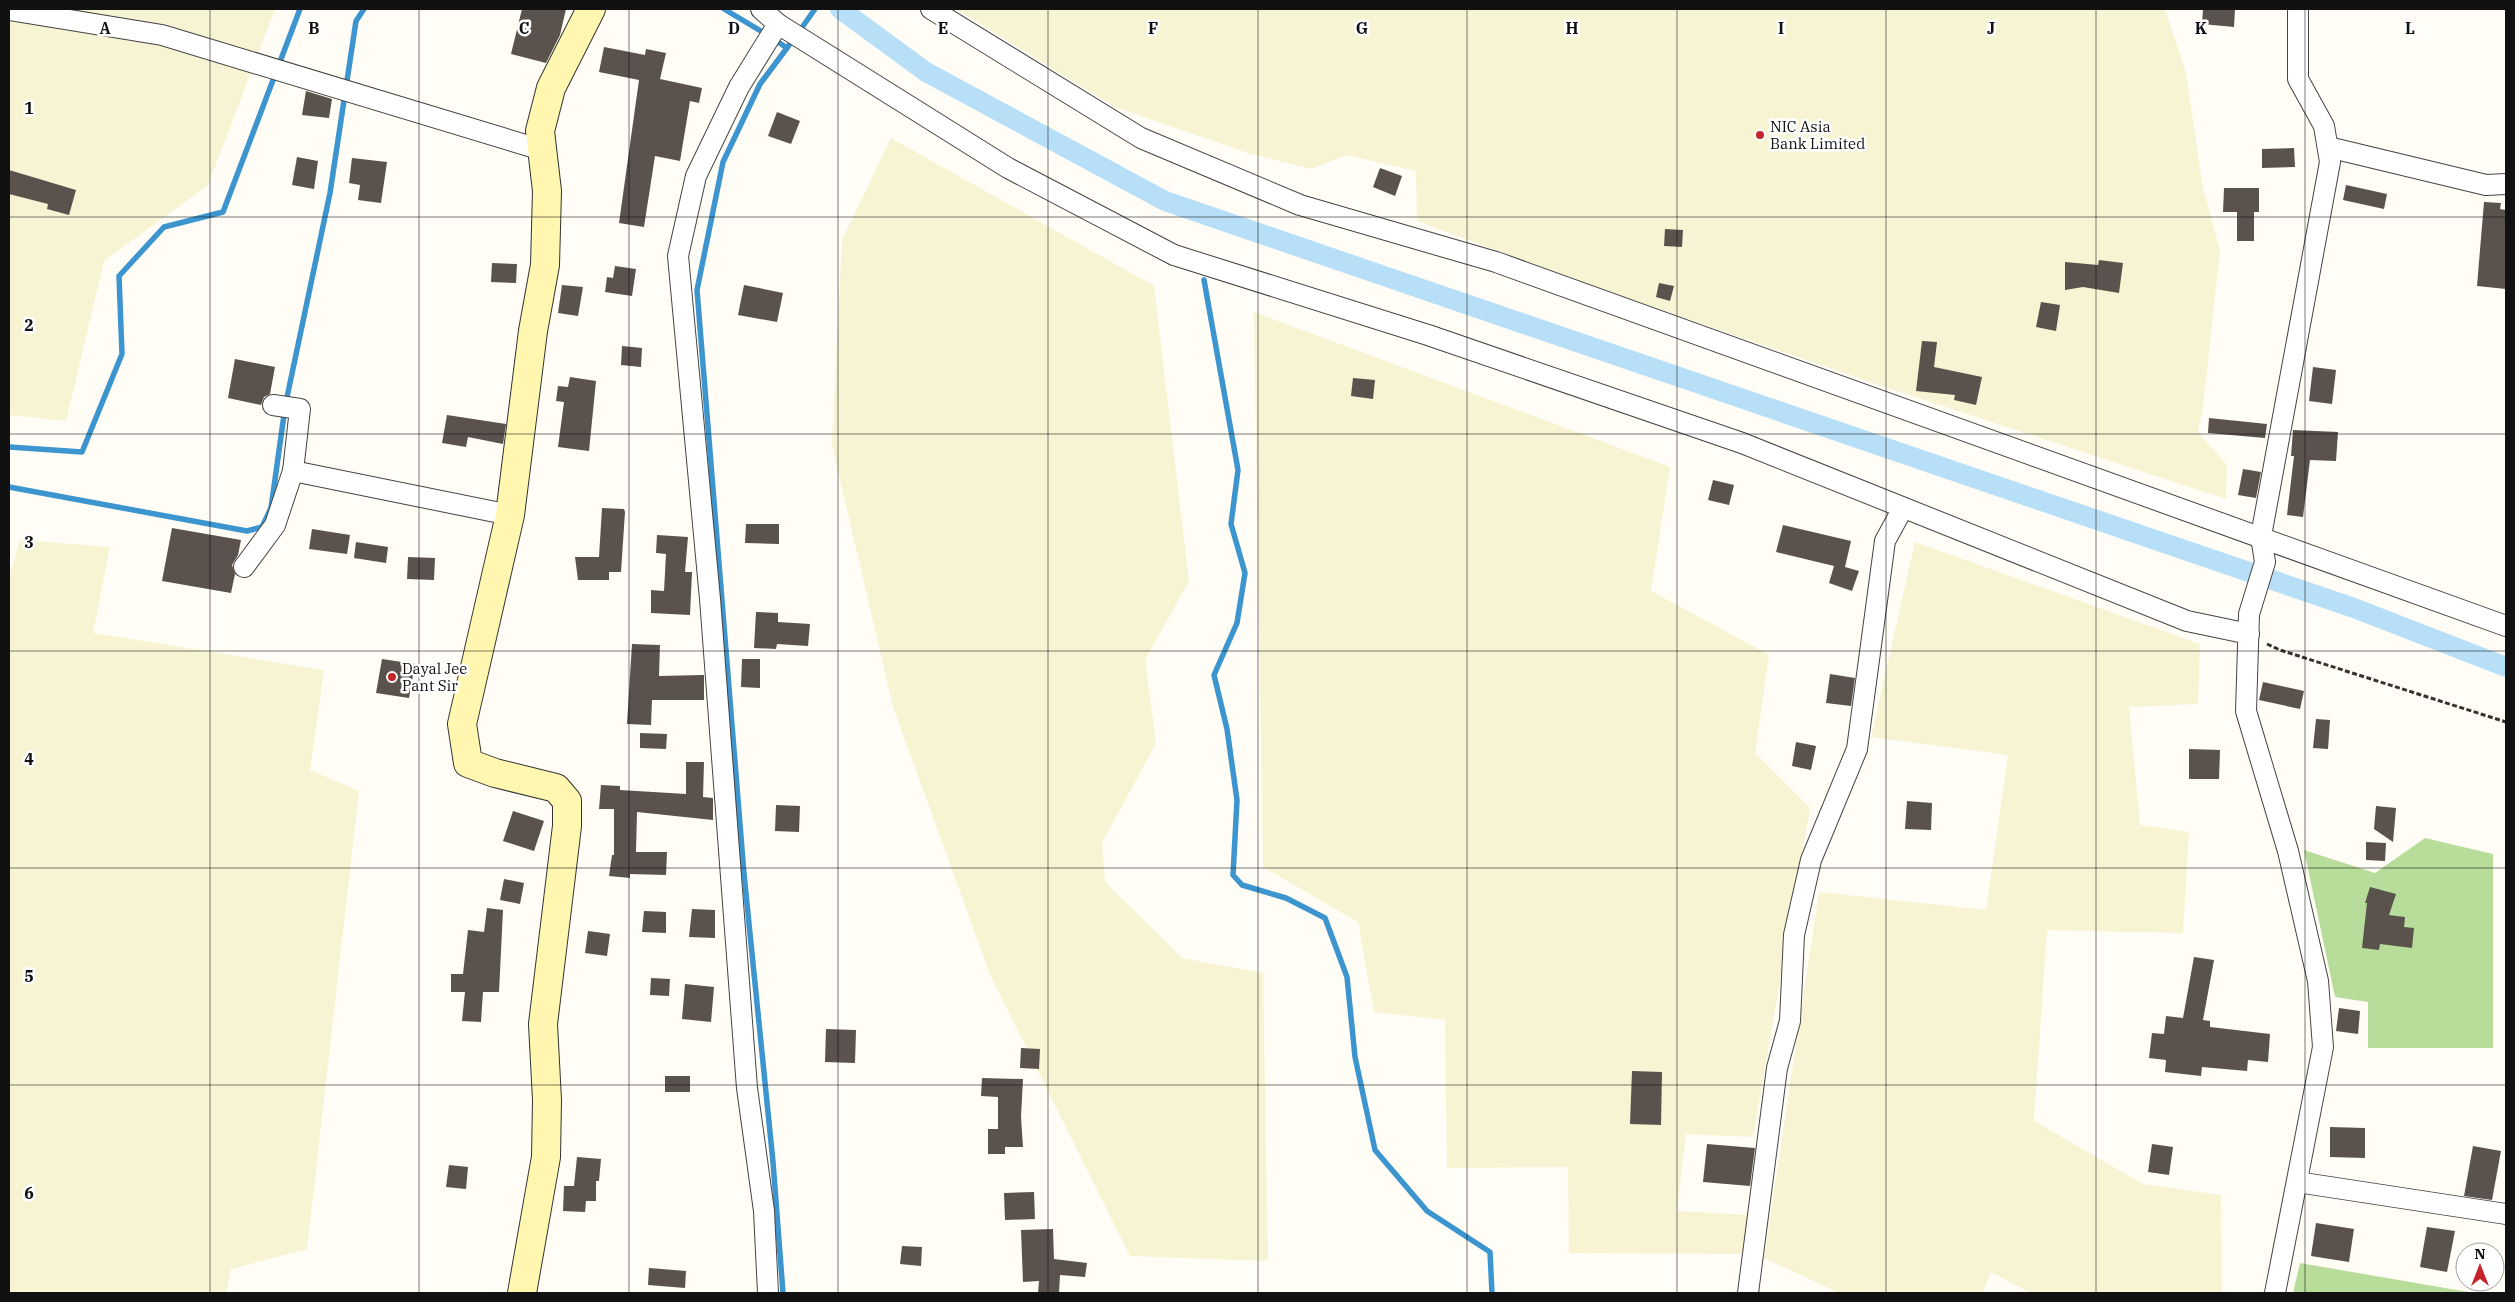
<svg xmlns="http://www.w3.org/2000/svg" width="2515" height="1302" font-family="'IBM Plex Serif',serif">
<style>
.farmland{fill:#f6f4d3}
.forest{fill:#b8dd9b}
.lines{fill:none;stroke-linecap:round;stroke-linejoin:round}
.stream{stroke:#3d95d0;stroke-width:5.5}
.canal{stroke:#b8dff8;stroke-width:20}
.building{fill:#5a524d}
.street-casing{stroke:#444;stroke-width:22}
.secondary-casing{stroke:#333;stroke-width:30}
.path{stroke:#333;stroke-width:3;stroke-dasharray:5 2.5;stroke-linecap:butt}
.street{stroke:#fff;stroke-width:20}
.secondary{stroke:#fff7b0;stroke-width:28}
.grid{fill:none;stroke:#111;stroke-width:1;stroke-opacity:0.55}
.poi-dot{fill:#c5242b;stroke:#fff;stroke-width:2}
.labels{text-anchor:middle;dominant-baseline:central;stroke-width:5;stroke-linejoin:round;paint-order:stroke}
.poi-label{font-size:15px;fill:#111;stroke:#fff;text-anchor:start}
.grid-label{font-size:16px;text-anchor:middle;font-weight:bold;fill:#111;stroke:#fff;stroke-width:5;stroke-linejoin:round;paint-order:stroke}
</style>
<rect width="100%" height="100%" fill="#fffdf5"/>
<g class="farmland">
<path d="M9,9h266l-67,176 -104,76 -38,160 -57,-6z"/>
<path d="M956,9h1209l21,64 17,116 17,61 -17,157 -5,25 29,33 -1,34 -341,-112 -267,-92 -201,-74 -1,-50 -70,-16 -35,14 -63,-16 -133,-46z"/>
<path d="M891,138l263,148 35,295 -44,79 11,83 -54,100 3,39 77,76 81,15 5,288 -138,-5 -139,-279 -98,-270 -61,-262 10,-205z"/>
<path d="M1254,312l416,155 -19,124 118,64 -14,98 55,55 -57,329 -67,-3 -9,77 71,4 -5,39 -174,-1 -1,-86 -121,1 -2,-148 -71,-8 -16,-90 -95,-55z"/>
<path d="M20,540l90,7 -17,86 231,37 -14,100 49,21 -52,458 -76,20 -5,24h-217v-715z"/>
<path d="M1915,542l285,102 -2,60 -69,3 11,118 49,7 -6,101 -136,-3 -13,191 109,63 78,11 1,98h-191l-40,-21 -8,21h-144l-75,-35 55,-366 167,18 22,-155 -137,-18z"/>
</g>
<g class="forest">
<path d="M2425,838l68,16v194h-125v-46l-33,-5 -31,-147 71,23z"/>
<path d="M2300,1263l174,30h-181z"/>
</g>
<g class="lines">
<g class="stream">
<path d="M724,9l40,24"/>
<path d="M803,26l12,-17"/>
<path d="M775,40l12,8 5,-7"/>
<path d="M1204,280l34,190 -7,54 14,49 -8,50 -23,52 13,54 10,71 -4,75 9,10 44,13 39,20 22,59 8,80 20,93 52,61 63,41 2,41"/>
<path d="M286,402l44,-209 26,-172 8,-12"/>
<path d="M9,447l73,5 40,-98 -3,-78 45,-49 59,-15 77,-203"/>
<path d="M9,487l238,44 15,-4 9,-19 13,-93"/>
<path d="M783,1293l-10,-131 -29,-288 -47,-584 26,-128 37,-78 27,-36"/>
</g>
<path class="canal" d="M840,9l86,63 239,129 1189,407 152,59"/>
</g>
<g class="building">
<path d="M522,9h44l-6,26 -14,28 -35,-9z"/>
<path d="M2203,9h32l-1,18 -32,-3z"/>
<path d="M604,47l41,8 1,-6 20,4 -6,26 42,9 -3,15 -9,-2 -10,60 -25,-5 -11,71 -25,-4 20,-143 -40,-8z"/>
<path d="M306,91l26,8 -3,19 -27,-3z"/>
<path d="M777,112l23,9 -9,23 -23,-8z"/>
<path d="M2294,148l1,19 -33,1v-19z"/>
<path d="M297,157l21,4 -4,28 -22,-4z"/>
<path d="M352,158l35,4 -6,41 -23,-3 2,-15 -11,-2z"/>
<path d="M1380,168l22,8 -7,20 -22,-9z"/>
<path d="M9,170l67,20 -7,25 -22,-6 1,-5 -39,-10z"/>
<path d="M2346,185l41,9 -3,15 -41,-9z"/>
<path d="M2224,188h35v24h-5v29h-17v-29h-14z"/>
<path d="M2484,202l17,1 -1,6 6,1v79l-29,-3z"/>
<path d="M1665,229l18,1 -1,17 -18,-1z"/>
<path d="M2099,260l24,3 -4,30 -36,-6 -18,3v-28l33,3z"/>
<path d="M492,263l25,1 -1,19 -25,-1z"/>
<path d="M615,266l21,3 -4,27 -27,-4 2,-15 6,1z"/>
<path d="M1659,283l15,3 -4,15 -14,-4z"/>
<path d="M562,285l21,2 -5,29 -20,-3z"/>
<path d="M744,285l39,8 -6,29 -39,-7z"/>
<path d="M2041,302l19,3 -4,26 -20,-4z"/>
<path d="M1922,341l15,1 -3,25 48,10 -6,28 -22,-5 1,-5 -39,-4z"/>
<path d="M622,346l20,2 -1,19 -20,-2z"/>
<path d="M235,359l40,8 -5,27 -6,3 -3,8 -33,-7z"/>
<path d="M2313,367l23,3 -4,34 -23,-3z"/>
<path d="M570,377l26,4 -7,70 -31,-4 6,-45 -8,-1 2,-15 10,1z"/>
<path d="M1353,378l22,2 -2,19 -22,-3z"/>
<path d="M447,415l59,9 -3,20 -35,-7 -2,10 -24,-4z"/>
<path d="M2209,418l58,6 -2,14 -57,-5z"/>
<path d="M2293,430l45,2 -2,29 -26,-1 -7,57 -16,-2 7,-59h-3z"/>
<path d="M2243,469l18,3 -5,26 -18,-3z"/>
<path d="M1713,480l21,5 -5,20 -21,-5z"/>
<path d="M602,508l22,1 1,3 -4,60h-12v8h-31l-3,-23h24z"/>
<path d="M746,524h33v20l-34,-1z"/>
<path d="M1783,525l68,16 -6,26 14,4 -7,20 -23,-8 5,-17 -58,-14z"/>
<path d="M172,528l69,12 -3,15 -6,10 3,9 -4,19 -69,-12z"/>
<path d="M312,529l38,6 -3,19 -38,-5z"/>
<path d="M657,535l31,2 -3,35h7l-2,43 -39,-2v-23l13,1 2,-37 -10,-1z"/>
<path d="M356,542l32,5 -2,16 -32,-5z"/>
<path d="M408,557l27,1 -1,22 -27,-1z"/>
<path d="M756,612l22,1v9l32,2 -2,22 -31,-2 -1,5 -22,-1z"/>
<path d="M632,644l28,1 -1,31 45,-1v25h-52l-1,25 -24,-1z"/>
<path d="M382,659l33,5 -6,34 -33,-5z"/>
<path d="M742,659h18v29l-19,-1z"/>
<path d="M1830,674l25,4 -4,28 -25,-3z"/>
<path d="M2263,682l41,9 -4,18 -41,-9z"/>
<path d="M2316,719l14,1 -2,29 -15,-1z"/>
<path d="M640,733l27,1 -1,15 -26,-1z"/>
<path d="M1796,742l20,4 -5,24 -19,-4z"/>
<path d="M2189,749l31,1 -1,29h-30z"/>
<path d="M686,762h18l-1,35 10,1v22l-76,-8 -1,40h31l-1,23 -36,-1v4l-21,-2 3,-21h2v-46h-15l2,-24 19,1v4l66,4z"/>
<path d="M1907,801l25,2 -1,27 -26,-1z"/>
<path d="M776,805l24,1 -1,26 -24,-1z"/>
<path d="M2376,806l20,2 -3,34 -19,-13z"/>
<path d="M513,811l31,10 -10,30 -31,-10z"/>
<path d="M2366,842l20,1 -1,18 -19,-1z"/>
<path d="M504,879l20,4 -4,21 -20,-4z"/>
<path d="M2370,887l26,7 -7,21 16,2 -1,10 10,1 -2,20 -32,-4 -1,6 -17,-2 5,-45h-2z"/>
<path d="M487,908l16,2 -4,82h-16l-2,30 -19,-1 3,-29h-14v-18h12l5,-44 16,2z"/>
<path d="M692,909l23,1v28l-26,-1z"/>
<path d="M644,911l22,1v21l-24,-1z"/>
<path d="M588,931l22,3 -3,22 -22,-3z"/>
<path d="M2194,957l20,3 -11,60 7,1v6l60,7 -2,28 -20,-2 -1,11 -45,-4 -1,9 -36,-4 1,-12 -17,-2 3,-25 12,1 2,-18 17,2z"/>
<path d="M651,978l19,1 -1,17 -19,-1z"/>
<path d="M685,984l29,3 -3,35 -29,-3z"/>
<path d="M2339,1008l21,3 -2,23 -22,-3z"/>
<path d="M826,1029l30,1 -1,33 -30,-1z"/>
<path d="M1021,1048l19,1 -1,20 -19,-1z"/>
<path d="M1632,1071l30,1 -1,53 -31,-1z"/>
<rect x="665" y="1076" width="25" height="16"/>
<path d="M982,1078l41,1 -2,38 2,30h-18v7h-17v-25h10v-32l-17,-1z"/>
<path d="M2330,1127l35,1v30l-35,-1z"/>
<path d="M1707,1144l48,4 -5,38 -47,-4z"/>
<path d="M2152,1144l21,3 -4,28 -21,-3z"/>
<path d="M2473,1146l28,5 -9,49 -28,-4z"/>
<path d="M577,1157l24,2 -2,22h-3v20h-10l-1,11 -22,-1 1,-25h10z"/>
<path d="M449,1165l19,2 -2,22 -20,-2z"/>
<path d="M1034,1192l1,27 -30,1 -1,-27z"/>
<path d="M2316,1223l38,6 -5,33 -38,-6z"/>
<path d="M2427,1227l28,4 -8,41 -27,-5z"/>
<path d="M1053,1229l1,30 33,4 -2,14 -25,-2 -1,18h-21l1,-12 -16,1 -2,-52z"/>
<path d="M902,1246l20,1 -1,19 -21,-2z"/>
<path d="M649,1268l37,3 -1,17 -37,-3z"/>
</g>
<g class="lines">
<defs>
<g id="street">
<path d="M761,9l17,15 230,144 166,87 254,80 314,108 445,178 62,13"/>
<path d="M931,9l210,129 159,67 196,57 1010,364"/>
<path d="M9,10l153,25 380,115"/>
<path d="M2328,147l158,38 20,-1"/>
<path d="M273,405l27,4 -7,62 217,44"/>
<path d="M244,567l31,-42 18,-54"/>
<path d="M2297,1182l209,32"/>
<path d="M768,1293l-4,-82 -17,-123 -37,-489 -32,-343 18,-80 43,-89 39,-63"/>
<path d="M1748,1293l29,-225 13,-47 4,-86 17,-75 46,-111 28,-208 18,-33"/>
<path d="M2275,1293l48,-246 -5,-66 -30,-130 -42,-140 3,-97 16,-52 -4,-26 69,-374 -6,-36 -26,-47v-70"/>
</g>
<path id="secondary" d="M522,1293l24,-136 1,-57 -4,-76 24,-198v-25l-11,-13 -61,-15 -27,-10 -6,-39 48,-209 23,-184 12,-66 2,-74 -7,-60 11,-43 40,-79"/>
</defs>
<use href="#street" class="street-casing"/>
<use href="#secondary" class="secondary-casing"/>
<path class="path" d="M2267,644l13,6 226,72"/>
<use href="#street" class="street"/>
<use href="#secondary" class="secondary"/>
</g>
<path class="grid" d="M210,9v1284M419,9v1284M629,9v1284M838,9v1284M1048,9v1284M1258,9v1284M1467,9v1284M1677,9v1284M1886,9v1284M2096,9v1284M2305,9v1284M9,217h2497M9,434h2497M9,651h2497M9,868h2497M9,1085h2497"/>
<g class="poi-dot">
<circle cx="1760" cy="135" r="5"/>
<circle cx="392" cy="677" r="5"/>
</g>
<g class="labels">
<g class="poi-label">
<text x="1770" y="126">NIC Asia<tspan x="1770" dy="17">Bank Limited</tspan></text>
<text x="402" y="668">Dayal Jee<tspan x="402" dy="17">Pant Sir</tspan></text>
</g>
</g>
<g class="grid-label">
<text x="105" y="34">A</text>
<text x="314" y="34">B</text>
<text x="524" y="34">C</text>
<text x="734" y="34">D</text>
<text x="943" y="34">E</text>
<text x="1153" y="34">F</text>
<text x="1362" y="34">G</text>
<text x="1572" y="34">H</text>
<text x="1781" y="34">I</text>
<text x="1991" y="34">J</text>
<text x="2201" y="34">K</text>
<text x="2410" y="34">L</text>
<text x="29" y="114">1</text>
<text x="29" y="331">2</text>
<text x="29" y="548">3</text>
<text x="29" y="765">4</text>
<text x="29" y="982">5</text>
<text x="29" y="1199">6</text>
</g>
<rect width="2515" height="1302" fill="none" stroke="#111111" stroke-width="20"/>
<g transform="translate(2480 1267)"><circle r="24" fill="#ffffff" stroke="#a0a0a0"/>
<path d="M0-4L9 19L0 12L-9 19Z" fill="#c5242b"/>
<text y="-8" font-size="14" font-weight="bold" text-anchor="middle" fill="#111111">N</text>
</g>
</svg>
